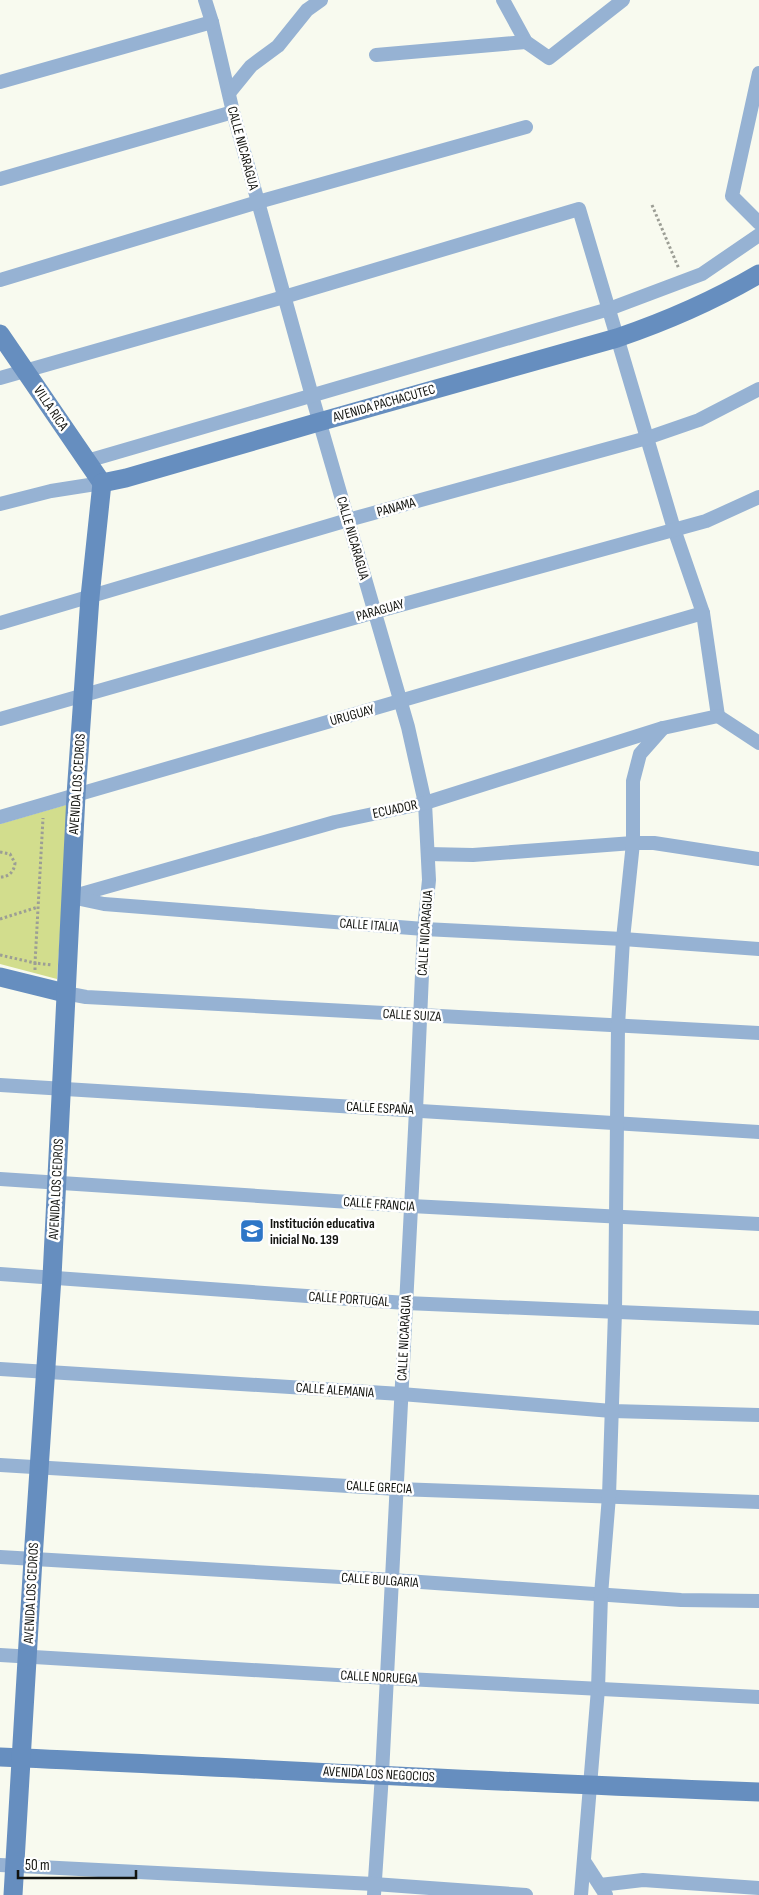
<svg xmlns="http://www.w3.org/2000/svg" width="759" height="1895" font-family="'Sofia Sans Condensed',sans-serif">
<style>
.green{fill:#d2dd8d}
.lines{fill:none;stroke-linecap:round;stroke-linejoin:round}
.path{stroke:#9c9e95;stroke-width:3;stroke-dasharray:2.5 2.5;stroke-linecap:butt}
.street{stroke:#96b2d3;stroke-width:14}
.secondary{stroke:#668ebf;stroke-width:19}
.labels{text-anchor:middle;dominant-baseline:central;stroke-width:5;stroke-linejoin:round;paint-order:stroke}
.street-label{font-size:14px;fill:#12130f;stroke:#fff}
.poi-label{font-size:14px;font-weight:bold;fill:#12130f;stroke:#fff;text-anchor:start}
</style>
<rect width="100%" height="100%" fill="#f8faef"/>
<path class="green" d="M69,804l-12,175 -57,-15v-140z"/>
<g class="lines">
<g class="path">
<path d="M652,205l27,64"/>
<path d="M0,852l10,2 5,9c-1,9 -6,14 -15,14"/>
<path d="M0,919l38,-12"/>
<path d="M0,955l35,8 8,-145"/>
<path d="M35,970v-7l17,2"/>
</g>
<g class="street">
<path d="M205,0l7,22 21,90 79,284 96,331 17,76 4,77 -5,49 -8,181 -34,664 -8,121"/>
<path d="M503,0l23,42 23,16 74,-58"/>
<path d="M376,55l150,-13"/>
<path d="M759,73l-27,123 27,27"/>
<path d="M0,82l212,-60"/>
<path d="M229,93l22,-27 27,-20 29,-36 14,-10"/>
<path d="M0,179l233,-67"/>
<path d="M0,280l258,-78 268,-75"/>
<path d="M0,378l284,-81 295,-88 95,320 29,84 15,103"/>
<path d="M87,461l522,-152 93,-35 57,-39"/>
<path d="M0,504l51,-13 51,-8"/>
<path d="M0,623l348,-103 299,-82 52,-18 60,-31"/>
<path d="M718,716l41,27"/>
<path d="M0,719l375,-107 331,-91 53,-24"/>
<path d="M0,817l703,-204"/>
<path d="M428,854l45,1 160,-12h21l105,16"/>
<path d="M74,896l261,-74 90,-19 238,-75 55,-12"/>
<path d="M71,897l33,7 320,25 199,10 136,10"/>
<path d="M65,993l21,4 673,36"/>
<path d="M0,1085l759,47"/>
<path d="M0,1179l411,27 348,18"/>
<path d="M0,1274l406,29 353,15"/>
<path d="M0,1369l401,25 211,17 147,4"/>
<path d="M0,1465l397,24 362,13"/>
<path d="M0,1557l392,23 289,20 78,1"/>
<path d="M0,1655l387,23 372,19"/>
<path d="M584,1861l22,34"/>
<path d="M0,1865l374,19 152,11"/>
<path d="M600,1885l43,-5 116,8"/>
<path d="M581,1895l17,-206 3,-94 8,-99 6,-184 3,-286 5,-87 10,-96v-62l7,-27 23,-26"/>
</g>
<g class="secondary">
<path d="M0,334l102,149"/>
<path d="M102,483l24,-5 193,-56 298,-84c50,-17 96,-37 142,-64"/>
<path d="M0,977l65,16"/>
<path d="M0,1757c253,11 506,26 759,35"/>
<path d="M13,1895l20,-336 19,-282 24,-482 14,-198 12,-114"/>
</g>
</g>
<defs>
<symbol id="school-square" viewBox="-11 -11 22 22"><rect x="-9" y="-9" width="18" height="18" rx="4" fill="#2e76c7" stroke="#fff"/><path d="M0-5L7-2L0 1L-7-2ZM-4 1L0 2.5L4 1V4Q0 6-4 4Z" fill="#fff"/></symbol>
</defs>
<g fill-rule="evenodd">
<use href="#school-square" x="238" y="1217" width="28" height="28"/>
</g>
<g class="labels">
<g class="street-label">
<text transform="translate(243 148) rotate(75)">CALLE NICARAGUA</text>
<text transform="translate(384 403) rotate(-16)">AVENIDA PACHACUTEC</text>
<text transform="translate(51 408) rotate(56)">VILLA RICA</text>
<text transform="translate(396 507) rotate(-15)">PANAMA</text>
<text transform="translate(353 538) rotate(74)">CALLE NICARAGUA</text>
<text transform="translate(380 610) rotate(-16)">PARAGUAY</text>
<text transform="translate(352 715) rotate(-16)">URUGUAY</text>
<text transform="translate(77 784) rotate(-86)">AVENIDA LOS CEDROS</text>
<text transform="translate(395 809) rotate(-12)">ECUADOR</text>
<text transform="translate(369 925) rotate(4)">CALLE ITALIA</text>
<text transform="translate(425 933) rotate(-86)">CALLE NICARAGUA</text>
<text transform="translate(412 1015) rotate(3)">CALLE SUIZA</text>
<text transform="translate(380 1108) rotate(3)">CALLE ESPAÑA</text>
<text transform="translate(56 1189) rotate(-87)">AVENIDA LOS CEDROS</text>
<text transform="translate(379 1204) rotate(4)">CALLE FRANCIA</text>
<text transform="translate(349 1299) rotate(4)">CALLE PORTUGAL</text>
<text transform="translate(404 1338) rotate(-87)">CALLE NICARAGUA</text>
<text transform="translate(335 1390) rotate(4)">CALLE ALEMANIA</text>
<text transform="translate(379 1487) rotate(3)">CALLE GRECIA</text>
<text transform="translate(380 1580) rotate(4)">CALLE BULGARIA</text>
<text transform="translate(31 1593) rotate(-87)">AVENIDA LOS CEDROS</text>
<text transform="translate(379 1677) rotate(3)">CALLE NORUEGA</text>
<text transform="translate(379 1774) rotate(3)">AVENIDA LOS NEGOCIOS</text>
</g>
<g class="poi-label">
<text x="270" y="1223">Institución educativa<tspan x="270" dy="16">inicial No. 139</tspan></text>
</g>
</g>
<path d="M18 1870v8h118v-8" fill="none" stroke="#12130f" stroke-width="2.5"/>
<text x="25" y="1870" font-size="15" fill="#12130f" stroke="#ffffff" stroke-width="4" paint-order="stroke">50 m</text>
</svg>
